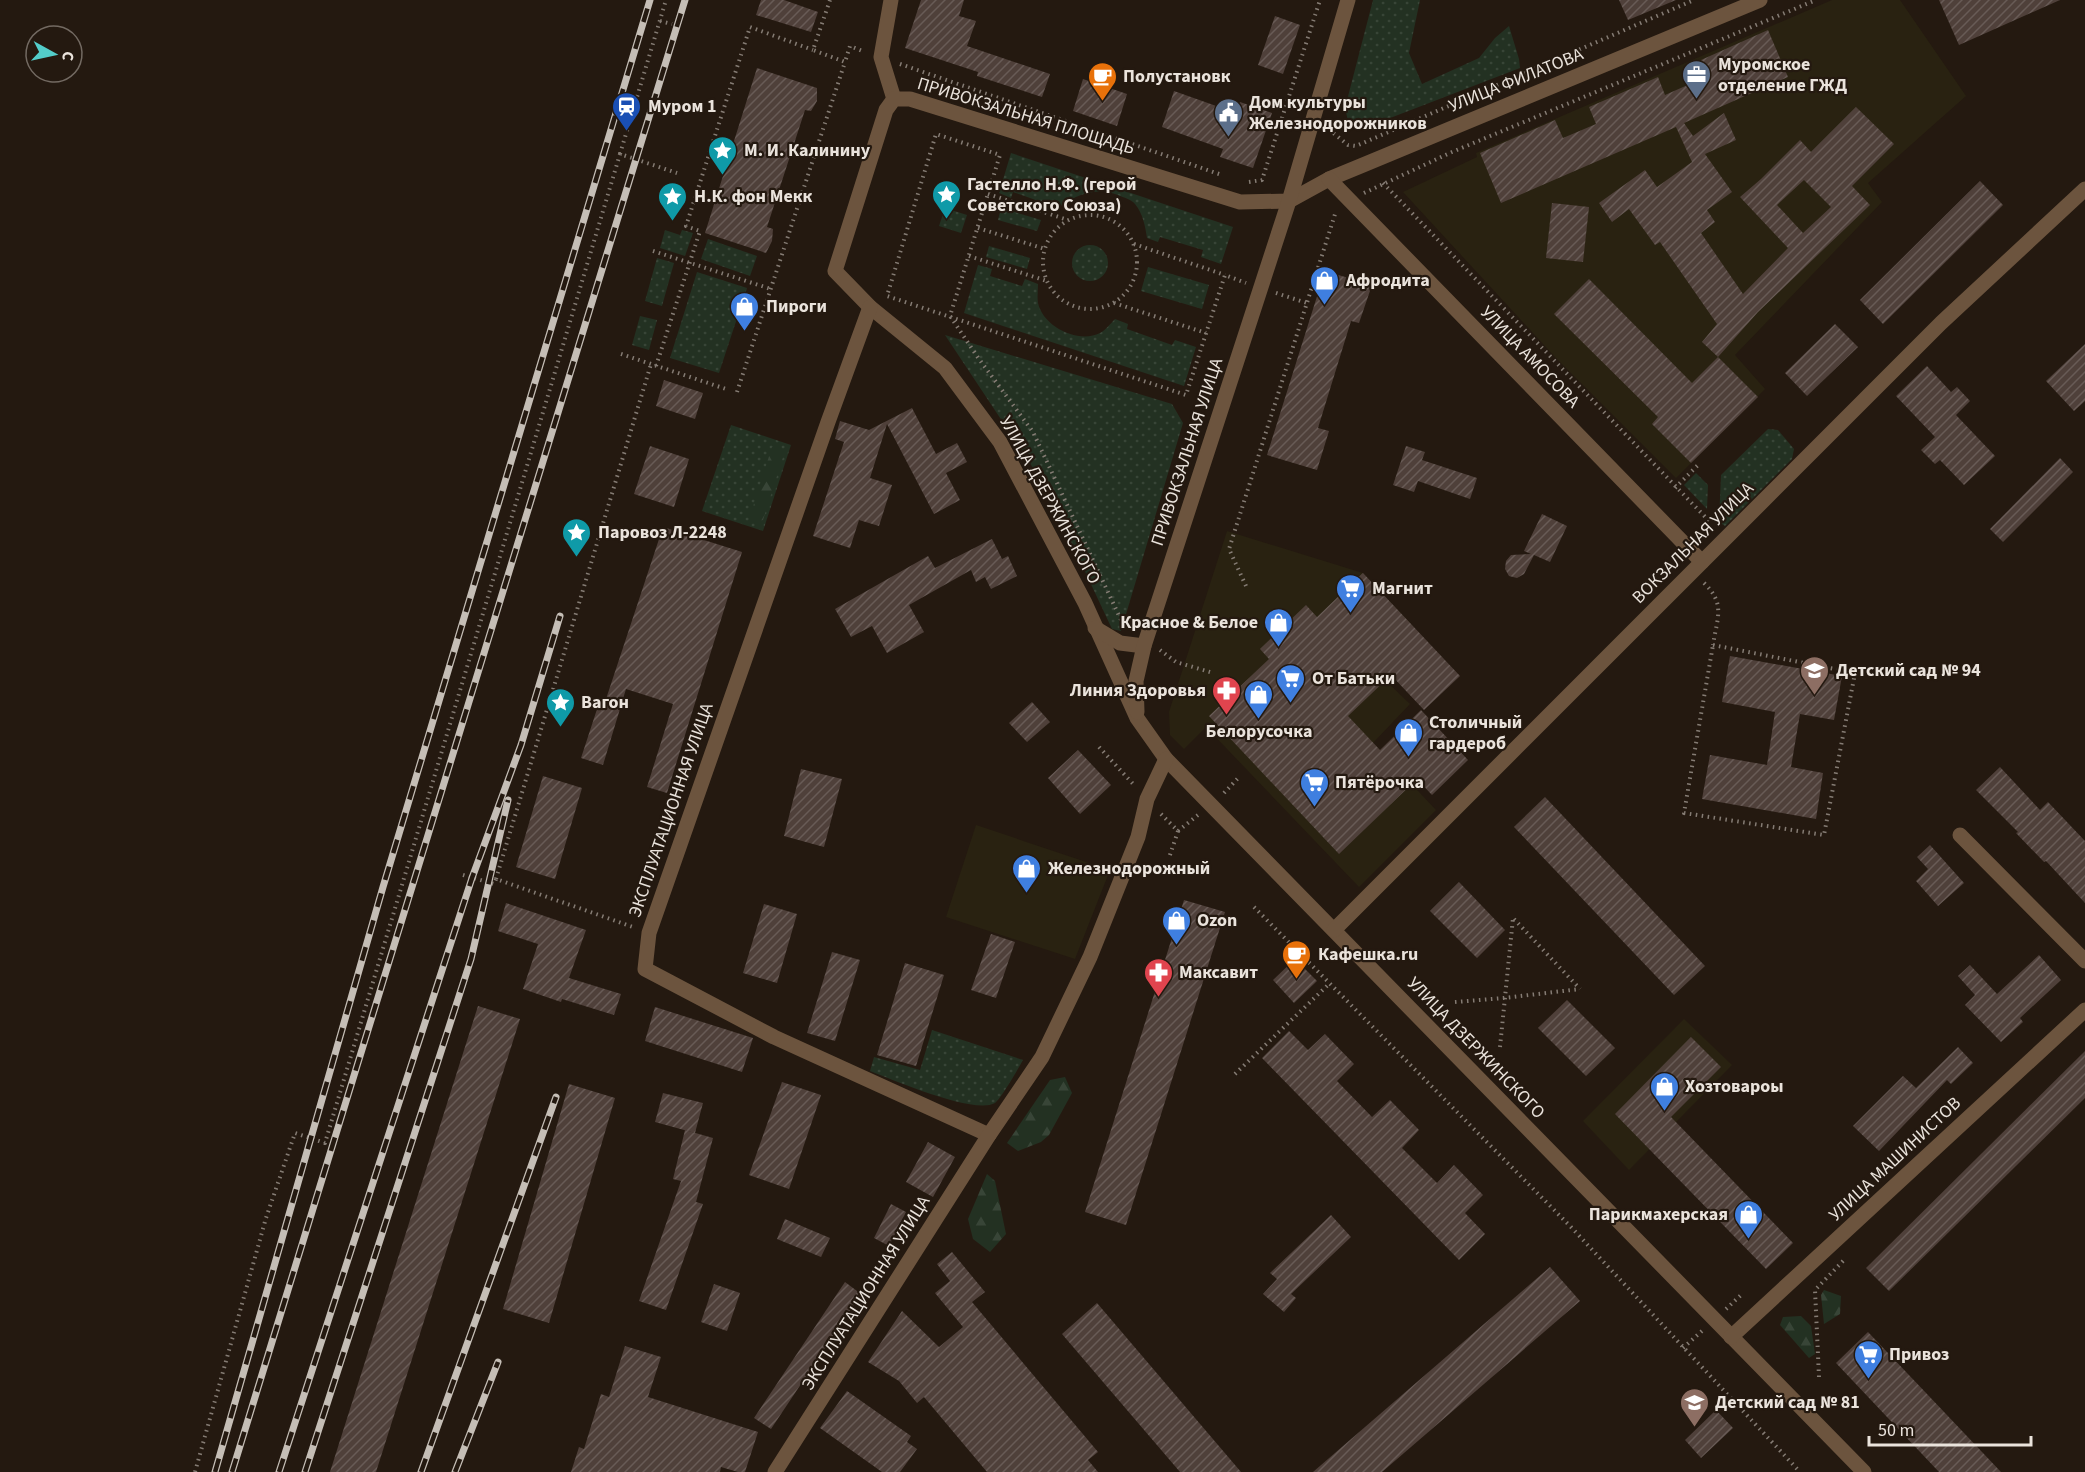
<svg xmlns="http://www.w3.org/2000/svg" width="2085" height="1472" font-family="'Source Sans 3',sans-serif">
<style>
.commercial{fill:#292211}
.grass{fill:url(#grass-dots)}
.forest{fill:url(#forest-firs)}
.building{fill:url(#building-hatch);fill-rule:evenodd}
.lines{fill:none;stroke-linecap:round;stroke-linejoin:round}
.path{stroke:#857c74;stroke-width:4;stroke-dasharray:1.5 4.5;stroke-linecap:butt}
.minor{stroke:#6c543e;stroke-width:15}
.rail-casing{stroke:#c5beb6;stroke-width:7}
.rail{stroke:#241910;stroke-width:4.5;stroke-dasharray:14;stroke-linecap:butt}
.labels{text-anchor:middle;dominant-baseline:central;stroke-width:4.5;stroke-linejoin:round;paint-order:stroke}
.poi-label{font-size:18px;font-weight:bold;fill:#eae3dc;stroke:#241910;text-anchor:start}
.street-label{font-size:18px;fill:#eae3dc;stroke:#241910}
</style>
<defs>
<pattern id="grass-dots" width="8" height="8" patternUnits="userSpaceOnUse" patternTransform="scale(1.5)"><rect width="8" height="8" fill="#233122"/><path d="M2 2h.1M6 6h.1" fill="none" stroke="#384537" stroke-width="1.8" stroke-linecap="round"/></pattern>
<pattern id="forest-firs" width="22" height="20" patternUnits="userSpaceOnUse" patternTransform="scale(1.5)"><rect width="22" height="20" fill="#233122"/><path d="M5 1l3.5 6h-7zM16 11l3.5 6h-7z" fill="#384537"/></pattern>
<pattern id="building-hatch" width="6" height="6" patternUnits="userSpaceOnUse" patternTransform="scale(1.5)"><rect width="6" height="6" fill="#4f403a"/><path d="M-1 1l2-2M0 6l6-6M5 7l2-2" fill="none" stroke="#685b56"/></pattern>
</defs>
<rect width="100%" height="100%" fill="#241910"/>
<g class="commercial">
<path d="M1832,0h68l66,96 -98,87 14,19 -147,153 30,34 -89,89 -121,-121 -152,-165 74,-35 -1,-4z"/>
<path d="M1227,531l136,42 50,53 -36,34 14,15 -5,6 24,23 -37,39 63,67 -77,77 -153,-160 -22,22 -14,-14 -1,-23z"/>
<path d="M976,825l134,45 -35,89 -129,-42z"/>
<path d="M1684,1019l48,46 -103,105 -46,-49z"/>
</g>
<g class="grass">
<path d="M1373,0h47l-11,53 13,31 57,-26 16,-20 14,-12 10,33 1,9 -148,57h-23l-4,-17z"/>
<path d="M1011,153l222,74 -12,37 -20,-7 2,-7 -43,-13 -2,5 -11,-4c-2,-13 -4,-24 -12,-34 -4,-5 -11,-6 -17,-9 -24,-9 -45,1 -64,16l-11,-3 1,-5 -31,-11 -2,6 -12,-5z"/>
<path d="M945,208l22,7 -6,18 -22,-7z"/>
<path d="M1001,208l40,12 -4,11 -39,-11z"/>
<path d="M665,230l15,5 2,-5 11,3 -8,23 -25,-8z"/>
<path d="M708,239l49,17 -7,20 -49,-17z"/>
<circle cx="1090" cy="263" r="18"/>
<path d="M989,246l41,12 -3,11 -41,-12z"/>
<path d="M657,258l17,5 -12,43 -17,-5z"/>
<path d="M978,265l14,4 -2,7 32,10 3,-7 13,5c0,6 -1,13 0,19 5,24 41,41 62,30 6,-3 10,-9 15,-14l13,5 -1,5 45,16 3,-5 21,7 -12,39 -220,-73z"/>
<path d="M1148,267l61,18 -7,24 -61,-18z"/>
<path d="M697,272l50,16 -28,85 -49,-15z"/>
<path d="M640,316l17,4 -8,30 -17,-5z"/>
<path d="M945,335l227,69 11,19 -62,208 -9,-2 -53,-113 -29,-53z"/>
<path d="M731,425l60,20 -28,86 -61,-20z"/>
<path d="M1768,429l10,1 16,19 -2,10 -67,67 -6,-4 2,-47z"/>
<path d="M1696,473l12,12 -1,24 -23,-24z"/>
<path d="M932,1030l91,30c-5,9 -22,39 -28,43 -21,12 -101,-23 -125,-32l4,-14 46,13z"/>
</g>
<g class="forest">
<path d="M772,447h9l3,7 -21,66 -8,3 -5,-7z"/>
<path d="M1065,1077l7,16 -23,42 -8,7 -23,9 -11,-8 43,-63z"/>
<path d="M987,1174l8,7 11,53 -16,18 -17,-13 -5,-20z"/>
<path d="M1824,1290l17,6 -1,18 -16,10 -3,-29z"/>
<path d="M1801,1316l10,10 4,28 -6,4 -29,-33 3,-8z"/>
</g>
<g class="building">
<path d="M761,0h23l34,12 -7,20 -55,-17z"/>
<path d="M921,0h43l-5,16 17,5 -9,25 83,28 -8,23 -65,-21 1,-4 -73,-24z"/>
<path d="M1619,0h57l-48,20z"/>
<path d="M1939,0h121l-101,45z"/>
<path d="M1275,16l25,9 -17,49 -25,-9z"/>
<path d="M1768,30l20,47 -104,46 9,13 31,-23 12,27 -31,14 27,38 -25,18 8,12 -14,11 42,61 45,-46 -48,-51 21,-18 39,-39 11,12 45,-45 38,37 -42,42 18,19 -112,107 -40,45 -16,-15 15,-18 -57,-82 -5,3 -26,-36 -17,13 -13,-19 46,-33 12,17 35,-25 -16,-35 -175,76 -21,-50 75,-33 8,18 33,-14 -7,-17 69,-30 7,18 43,-19 -7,-16zM1804,180l27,27 -28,26 -26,-28z"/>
<path d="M757,68l60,20v13l-6,10 -6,-1 -38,117 6,2 -1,12 -6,12 -61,-20z"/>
<path d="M1083,79l44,15 -10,32 -44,-15z"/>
<path d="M1174,91l62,22 4,-11 32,11 -19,55 -33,-11 3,-8 -61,-22z"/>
<path d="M1980,181l23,24 -120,119 -23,-24z"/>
<path d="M1552,203l37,4 -6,55 -37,-4z"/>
<path d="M1325,271l47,14 -13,38 -8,-2 -33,107 11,3 -12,39 -50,-15z"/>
<path d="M1589,279l103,104 26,-26 40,40 -67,66 -39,-39 6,-7 -104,-103z"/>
<path d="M1835,324l23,23 -51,49 -22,-23z"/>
<path d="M2085,344v57l-11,10 -28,-30z"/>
<path d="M1927,366l24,26 6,-5 13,14 -14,14 39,41 -31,29 -24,-25 -5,4 -14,-14 14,-13 -39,-41z"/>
<path d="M664,380l39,13 -8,26 -39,-13z"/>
<path d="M912,408l24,46 21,-11 10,19 -21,11 14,27 -26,14 -47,-90 -17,54 22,7 -13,41 -20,-6 -9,28 -37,-12 31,-94 -9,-3 5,-18 29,9z"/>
<path d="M650,446l39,13 -15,48 -40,-13z"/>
<path d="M1406,446l19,6 -3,8 55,18 -7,21 -52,-18 -4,11 -21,-7z"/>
<path d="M2060,458l13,14 -70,70 -13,-13z"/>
<path d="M1542,514l25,12 -17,36 -16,-7 -10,19 -7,4 -8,-2 -4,-7 1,-8 5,-6 20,-1 -7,-3z"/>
<path d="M663,527l79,25 -75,241 -20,-6 26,-83 -47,-15 -23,76 -22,-7 19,-58 5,2z"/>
<path d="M992,539l10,20 6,-3 9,20 -26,13 -6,-12 -9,5 -5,-12 -62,35 15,27 -37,21 -15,-27 -21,11 -16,-28 93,-53 7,12z"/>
<path d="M1363,573l97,103 -36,34 -33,-35 -43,41 32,34 41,-40 47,50 -36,35 -15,-16 -78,75 -130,-138 60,-57 -9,-10 46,-44 11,12z"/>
<path d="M1730,656l112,20 -8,44 -34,-6 -9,53 32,6 -7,46 -114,-20 8,-44 57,10 8,-53 -53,-10z"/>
<path d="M1032,702l18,20 -23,20 -18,-19z"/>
<path d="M1078,750l33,35 -31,29 -32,-36z"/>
<path d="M2000,767l40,43 8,-8 37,39v62l-39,-42 -2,1 -28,-29 2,-1 -42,-42z"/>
<path d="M801,769l41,10 -18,68 -40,-11z"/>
<path d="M543,776l39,12 -27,91 -39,-12z"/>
<path d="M1545,797l160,169 -31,29 -160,-168z"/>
<path d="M1930,845l34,38 -26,23 -22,-25 12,-12 -11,-12z"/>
<path d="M1459,882l46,48 -28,28 -47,-47z"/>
<path d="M1184,900l41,12 -99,313 -41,-13z"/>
<path d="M506,903l80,27 -17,48 52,16 -7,21 -52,-16 -1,3 -38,-13 15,-45 -40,-13z"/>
<path d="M764,904l33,10 -20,69 -34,-10z"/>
<path d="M991,934l24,8 -19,56 -25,-8z"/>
<path d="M832,952l28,8 -25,81 -28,-8z"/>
<path d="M2039,955l22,25 -41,38 3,4 -22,20 -36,-37 10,-10 -17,-19 12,-11 27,29z"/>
<path d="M1295,959l22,22 -23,22 -21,-23z"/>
<path d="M905,963l39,12 -28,91 -39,-11z"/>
<path d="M1567,1000l48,48 -29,28 -48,-48z"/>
<path d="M478,1006l42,13 -144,453h-46z"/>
<path d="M655,1007l98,31 -11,34 -97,-31z"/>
<path d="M1289,1031l19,19 17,-16 29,30 -17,17 35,36 18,-17 29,30 -17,18 35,35 17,-18 29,30 -18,18 20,21 -26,26 -197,-202z"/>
<path d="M1691,1037l30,30 -50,50 122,126 -27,26 -151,-155z"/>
<path d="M1958,1047l15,16 -22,21 -4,-4 -68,71 -26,-25 50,-50 13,12z"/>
<path d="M2085,1051v47l-196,193 -23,-23z"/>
<path d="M782,1082l39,13 -32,94 -40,-14z"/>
<path d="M569,1084l46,14 -66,225 -46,-14z"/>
<path d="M663,1093l40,10 -8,30 -40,-11z"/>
<path d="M685,1130l28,8 -17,64 7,2 -37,106 -27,-9 42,-120 -8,-2z"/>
<path d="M928,1142l27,15 -22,40 -27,-15z"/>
<path d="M891,1204l15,8 -17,34 -15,-8z"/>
<path d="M1331,1215l20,22 -60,57 5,4 -12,14 -21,-18 14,-15 -7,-6z"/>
<path d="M785,1219l45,19 -9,19 -44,-18z"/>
<path d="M952,1252l33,40 -13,10 126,150 -10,8 10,12h-111l-63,-75 -7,6 -18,-22 -31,-19 34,-51 37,36 24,-20 -28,-34 15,-12 -13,-17z"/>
<path d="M1550,1267l30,34 -198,171h-69z"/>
<path d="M845,1282l16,12 -90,135 -17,-11z"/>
<path d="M714,1284l26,9 -13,38 -26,-9z"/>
<path d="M1097,1303l121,142 23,27h-61l-118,-138z"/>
<path d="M1868,1332l59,62 74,78h-62l-103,-109z"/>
<path d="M625,1346l36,11 -13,40 110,35 -13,40h-7l-17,-5 -1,5h-149l8,-25 5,2 17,-55 8,3z"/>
<path d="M847,1391l64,45 -4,6 10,7 -17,23h-18l-62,-44z"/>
<path d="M1716,1410l17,18 -32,30 -16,-18z"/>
</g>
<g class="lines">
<g class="path">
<path d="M830,0l-17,50 32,12 5,-16 15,6"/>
<path d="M660,21l12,3"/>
<path d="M900,64l322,111"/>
<path d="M1333,122l-1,10 16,13 8,1 338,-146"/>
<path d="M620,154l46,-154"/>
<path d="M1249,182l13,-2 58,-180"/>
<path d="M1383,183l329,341"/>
<path d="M1364,193l88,-41 364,-152"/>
<path d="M988,194l80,26"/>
<circle cx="1090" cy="262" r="47"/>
<path d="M978,228l67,21"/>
<path d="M1134,244l91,31"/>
<path d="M653,251l118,38"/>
<path d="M969,256l78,25"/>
<path d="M1276,293l31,10"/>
<path d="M1114,303l92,30"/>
<path d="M621,354l105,35"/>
<path d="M656,366l44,-135 -14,-5 64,-199 63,23"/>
<path d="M737,392l108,-330"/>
<path d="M1675,488l24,-24"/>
<path d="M1704,583c22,21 13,35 9,62"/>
<path d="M1246,586l-17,-37 107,-338"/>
<path d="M1125,624l-3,-2 -89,-190 -54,-73 -29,-43 50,-161 -64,-21 -49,162 299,99 39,-120 21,8"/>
<path d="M1713,645l142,28 -31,162 -140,-22z"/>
<path d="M1160,650l16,12 34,10"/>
<path d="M1099,747l36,39"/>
<path d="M1224,793l16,-17"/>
<path d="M1161,814l17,17 -9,27"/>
<path d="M1178,831l20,-16"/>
<path d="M463,875l31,9 2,-5 137,48"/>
<path d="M496,879l155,-515"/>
<path d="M1254,907l316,319 230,246"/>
<path d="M1514,919l66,70"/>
<path d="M1455,1002l49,-4 76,-9"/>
<path d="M1500,1047l13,-129"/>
<path d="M1235,1074l94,-90"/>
<path d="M1726,1309l15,-14"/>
<path d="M1683,1348l20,-18"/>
<path d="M1819,1377l-4,-87 29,-30"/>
<path d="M195,1472l71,-254 29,-85 30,10 295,-989 57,19"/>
</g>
<g class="minor">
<path d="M891,0l-10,57 13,42"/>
<path d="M1760,0l-397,165 -34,14 -40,22 -49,1 -330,-103h-16l-8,11 -51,161 35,36 75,61 55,74 85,161 52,115 29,41 698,713"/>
<path d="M1329,179l373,383"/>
<path d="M870,307l-42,115 -179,511 -4,36 129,68 215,98"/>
<path d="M1095,628l25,15 24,3"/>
<path d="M1137,712l-1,-31 8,-35 145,-445 59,-201"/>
<path d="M1960,835l125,126"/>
<path d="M1334,930l607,-607 144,-134"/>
<path d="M1731,1337l354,-327"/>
<path d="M775,1472l214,-337 53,-78 48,-100 48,-120 9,-38 19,-40"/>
</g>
<defs>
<g id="rail">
<path d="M215,1472l168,-585 267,-887"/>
<path d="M232,1472l453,-1472"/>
<path d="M279,1472l193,-594 49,-133 39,-129"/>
<path d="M305,1472l166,-513 37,-159"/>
<path d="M421,1472l135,-375"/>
<path d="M455,1472l43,-110"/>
</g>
</defs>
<use href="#rail" class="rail-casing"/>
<use href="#rail" class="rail"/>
</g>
<defs>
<symbol id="office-pin" viewBox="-11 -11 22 30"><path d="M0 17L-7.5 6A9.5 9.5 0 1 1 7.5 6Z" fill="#5c6f8a" stroke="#241910"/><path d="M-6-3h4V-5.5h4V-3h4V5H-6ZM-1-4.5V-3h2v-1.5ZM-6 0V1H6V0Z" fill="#fff"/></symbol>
<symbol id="cafe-pin" viewBox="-11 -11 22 30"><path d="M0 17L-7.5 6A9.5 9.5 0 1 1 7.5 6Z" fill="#e8710a" stroke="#241910"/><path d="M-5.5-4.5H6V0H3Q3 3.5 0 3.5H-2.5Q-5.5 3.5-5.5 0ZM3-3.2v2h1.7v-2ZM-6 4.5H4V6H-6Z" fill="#fff"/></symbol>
<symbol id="station-pin" viewBox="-11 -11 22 30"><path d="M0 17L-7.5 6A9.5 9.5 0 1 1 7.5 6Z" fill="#1a4fb4" stroke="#241910"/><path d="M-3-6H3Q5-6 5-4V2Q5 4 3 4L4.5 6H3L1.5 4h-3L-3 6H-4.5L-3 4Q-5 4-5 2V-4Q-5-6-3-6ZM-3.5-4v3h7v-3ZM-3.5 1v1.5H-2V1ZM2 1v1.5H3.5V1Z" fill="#fff"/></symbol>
<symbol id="civic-pin" viewBox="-11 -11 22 30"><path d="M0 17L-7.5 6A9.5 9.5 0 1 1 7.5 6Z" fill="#5c6f8a" stroke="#241910"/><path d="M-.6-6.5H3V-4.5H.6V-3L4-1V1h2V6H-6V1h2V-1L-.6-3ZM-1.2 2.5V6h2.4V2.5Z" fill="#fff"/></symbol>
<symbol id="sight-pin" viewBox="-11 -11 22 30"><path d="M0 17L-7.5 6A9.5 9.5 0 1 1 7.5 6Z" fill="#0f9aa8" stroke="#241910"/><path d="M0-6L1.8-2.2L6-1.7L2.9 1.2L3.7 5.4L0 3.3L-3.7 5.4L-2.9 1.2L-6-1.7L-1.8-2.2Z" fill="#fff"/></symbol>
<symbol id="shop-pin" viewBox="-11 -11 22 30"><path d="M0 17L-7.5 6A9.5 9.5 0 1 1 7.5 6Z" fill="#3f7fe0" stroke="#241910"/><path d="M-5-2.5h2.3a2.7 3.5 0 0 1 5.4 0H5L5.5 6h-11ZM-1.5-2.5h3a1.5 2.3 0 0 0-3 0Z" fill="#fff"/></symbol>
<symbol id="supermarket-pin" viewBox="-11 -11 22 30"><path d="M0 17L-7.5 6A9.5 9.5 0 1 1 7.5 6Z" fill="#3f7fe0" stroke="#241910"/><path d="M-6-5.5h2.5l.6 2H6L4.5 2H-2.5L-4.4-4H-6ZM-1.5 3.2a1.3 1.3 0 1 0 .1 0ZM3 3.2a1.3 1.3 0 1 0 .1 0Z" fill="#fff"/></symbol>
<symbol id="school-pin" viewBox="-11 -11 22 30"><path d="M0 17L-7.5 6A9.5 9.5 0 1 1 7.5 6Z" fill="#8d6e63" stroke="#241910"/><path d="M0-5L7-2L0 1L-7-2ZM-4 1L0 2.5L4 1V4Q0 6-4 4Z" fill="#fff"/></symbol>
<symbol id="pharmacy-pin" viewBox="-11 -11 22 30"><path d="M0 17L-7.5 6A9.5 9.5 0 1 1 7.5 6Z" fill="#e0444e" stroke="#241910"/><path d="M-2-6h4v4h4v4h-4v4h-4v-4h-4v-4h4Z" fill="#fff"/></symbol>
</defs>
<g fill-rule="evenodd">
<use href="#office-pin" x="1680" y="58" width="33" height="45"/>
<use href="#cafe-pin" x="1086" y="60" width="33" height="45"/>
<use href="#station-pin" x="610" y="90" width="33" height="45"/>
<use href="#civic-pin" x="1212" y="96" width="33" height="45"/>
<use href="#sight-pin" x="706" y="134" width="33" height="45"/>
<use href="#sight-pin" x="930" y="178" width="33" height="45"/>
<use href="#sight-pin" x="656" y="180" width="33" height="45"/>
<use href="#shop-pin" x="1308" y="264" width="33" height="45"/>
<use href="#shop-pin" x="728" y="290" width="33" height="45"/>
<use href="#sight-pin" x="560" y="516" width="33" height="45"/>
<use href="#supermarket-pin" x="1334" y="572" width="33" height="45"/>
<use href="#shop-pin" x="1262" y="606" width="33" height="45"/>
<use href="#school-pin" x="1798" y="654" width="33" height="45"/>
<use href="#supermarket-pin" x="1274" y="662" width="33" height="45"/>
<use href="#pharmacy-pin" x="1210" y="674" width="33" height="45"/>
<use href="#shop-pin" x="1242" y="678" width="33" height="45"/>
<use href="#sight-pin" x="544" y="686" width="33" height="45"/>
<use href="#shop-pin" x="1392" y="716" width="33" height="45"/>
<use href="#supermarket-pin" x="1298" y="766" width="33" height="45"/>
<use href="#shop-pin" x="1010" y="852" width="33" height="45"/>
<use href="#shop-pin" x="1160" y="904" width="33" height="45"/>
<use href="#cafe-pin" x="1280" y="938" width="33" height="45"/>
<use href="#pharmacy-pin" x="1142" y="956" width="33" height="45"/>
<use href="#shop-pin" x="1648" y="1070" width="33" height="45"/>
<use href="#shop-pin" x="1732" y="1198" width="33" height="45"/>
<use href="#supermarket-pin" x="1852" y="1338" width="33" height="45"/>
<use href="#school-pin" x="1678" y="1386" width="33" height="45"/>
</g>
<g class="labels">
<g class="poi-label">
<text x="1718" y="64">Муромское<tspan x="1718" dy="21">отделение ГЖД</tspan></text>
<text x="1123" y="76">Полустановк</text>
<text x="1249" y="102">Дом культуры<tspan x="1249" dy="21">Железнодорожников</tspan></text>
<text x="648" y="106">Муром 1</text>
<text x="744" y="150">М. И. Калинину</text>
<text x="967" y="184">Гастелло Н.Ф. (герой<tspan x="967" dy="21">Советского Союза)</tspan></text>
<text x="694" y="196">Н.К. фон Мекк</text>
<text x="1346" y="280">Афродита</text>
<text x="766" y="306">Пироги</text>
<text x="598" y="532">Паровоз Л-2248</text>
<text x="1372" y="588">Магнит</text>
<text x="1258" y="622" text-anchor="end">Красное &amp; Белое</text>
<text x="1836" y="670">Детский сад № 94</text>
<text x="1312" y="678">От Батьки</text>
<text x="1206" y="690" text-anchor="end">Линия Здоровья</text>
<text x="581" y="702">Вагон</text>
<text x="1429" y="722">Столичный<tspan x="1429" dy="21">гардероб</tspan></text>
<text x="1259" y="731" text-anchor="middle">Белорусочка</text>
<text x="1335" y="782">Пятёрочка</text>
<text x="1048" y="868">Железнодорожный</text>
<text x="1197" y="920">Ozon</text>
<text x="1318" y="954">Кафешка.ru</text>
<text x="1179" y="972">Максавит</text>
<text x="1685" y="1086">Хозтовароы</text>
<text x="1728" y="1214" text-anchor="end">Парикмахерская</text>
<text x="1889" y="1354">Привоз</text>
<text x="1715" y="1402">Детский сад № 81</text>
</g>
<g class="street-label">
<text transform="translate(1516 80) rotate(-22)">УЛИЦА ФИЛАТОВА</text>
<text transform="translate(1026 116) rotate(17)">ПРИВОКЗАЛЬНАЯ ПЛОЩАДЬ</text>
<text transform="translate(1530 357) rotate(46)">УЛИЦА АМОСОВА</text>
<text transform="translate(1187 452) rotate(-72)">ПРИВОКЗАЛЬНАЯ УЛИЦА</text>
<text transform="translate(1050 500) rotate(61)">УЛИЦА ДЗЕРЖИНСКОГО</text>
<text transform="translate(1693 543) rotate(-45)">ВОКЗАЛЬНАЯ УЛИЦА</text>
<text transform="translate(671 810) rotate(-71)">ЭКСПЛУАТАЦИОННАЯ УЛИЦА</text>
<text transform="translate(1476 1048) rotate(46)">УЛИЦА ДЗЕРЖИНСКОГО</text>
<text transform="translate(1895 1159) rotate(-43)">УЛИЦА МАШИНИСТОВ</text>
<text transform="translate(866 1293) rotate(-58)">ЭКСПЛУАТАЦИОННАЯ УЛИЦА</text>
</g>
</g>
<g transform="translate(54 54) rotate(98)"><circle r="28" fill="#241910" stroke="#736a62" stroke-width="1.5"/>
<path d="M0-4.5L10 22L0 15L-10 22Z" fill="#53cdca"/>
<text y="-9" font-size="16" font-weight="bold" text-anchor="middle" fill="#eae3dc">С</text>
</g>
<path d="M1869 1436v9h162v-9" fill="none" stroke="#eae3dc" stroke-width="3"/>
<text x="1878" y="1436" font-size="18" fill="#eae3dc" stroke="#241910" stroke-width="4.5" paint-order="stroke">50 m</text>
</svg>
